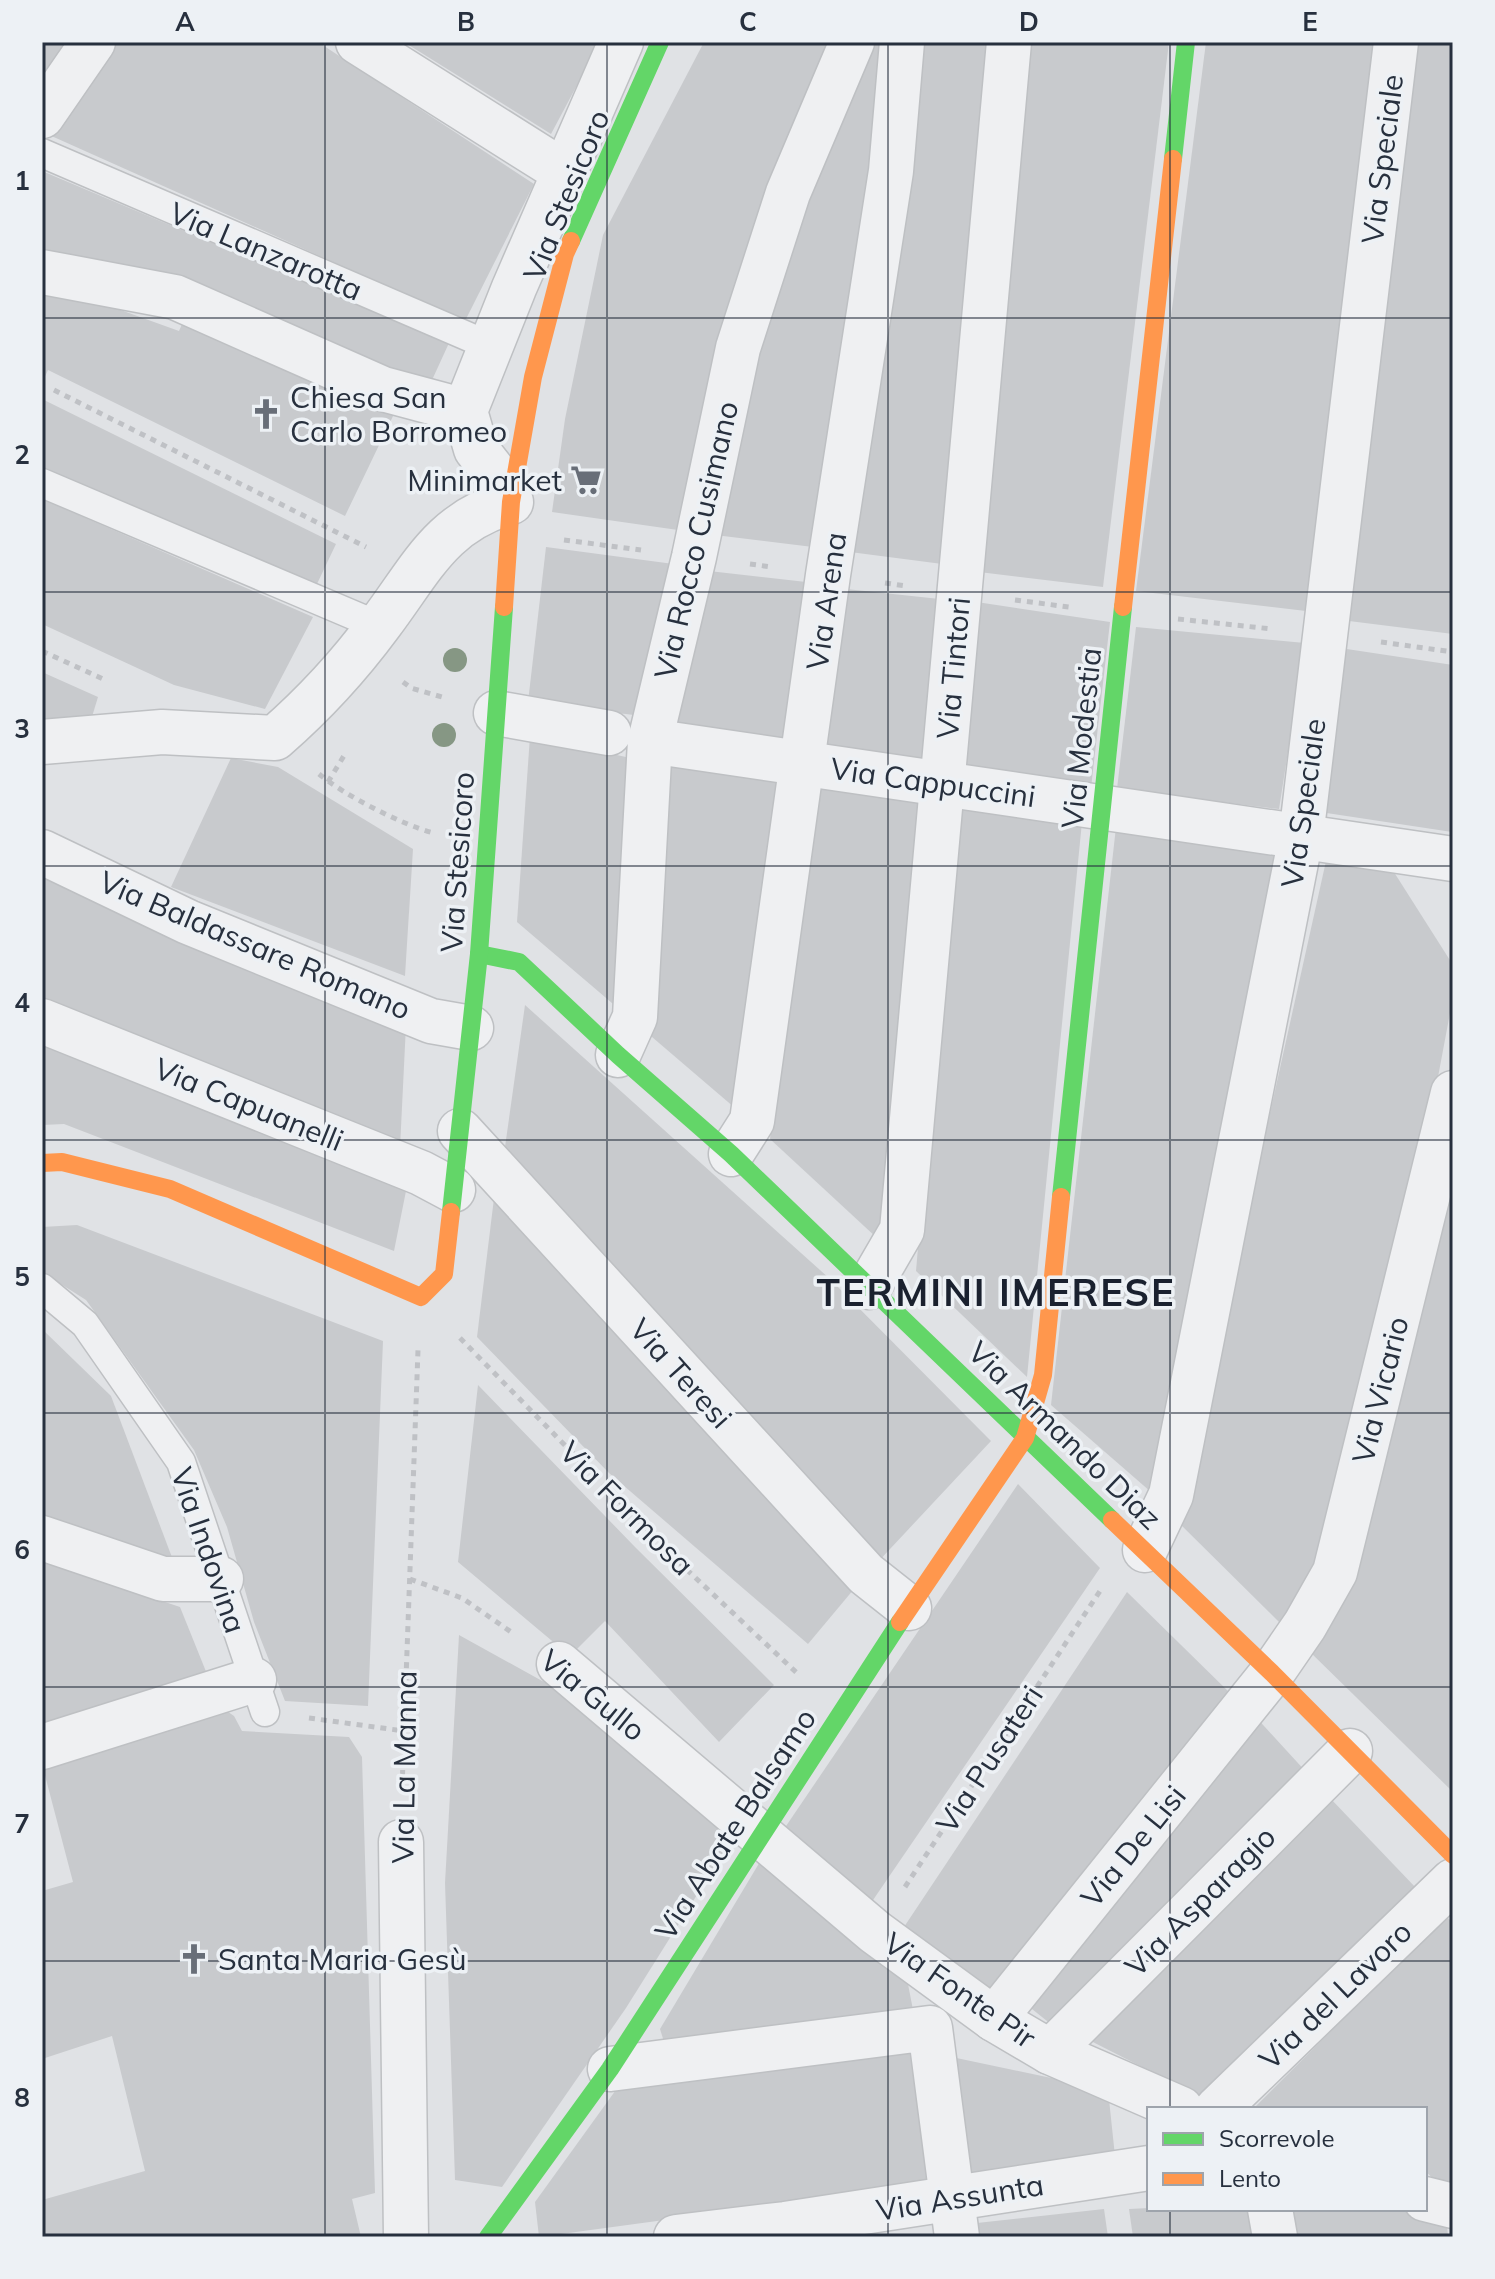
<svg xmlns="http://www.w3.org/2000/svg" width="1495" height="2279" font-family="Mulish,sans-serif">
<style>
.building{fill:#c8cacd}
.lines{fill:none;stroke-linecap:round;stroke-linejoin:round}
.lane-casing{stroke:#bec0c3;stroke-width:31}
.street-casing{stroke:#bec0c3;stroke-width:47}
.path{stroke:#bfc1c5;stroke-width:5;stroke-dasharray:6 6;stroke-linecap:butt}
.lane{stroke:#eff0f2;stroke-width:28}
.street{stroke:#eff0f2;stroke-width:44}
.fast{stroke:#63d668;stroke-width:18}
.slow{stroke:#ff974d;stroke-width:18}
.tree{fill:#869784}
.grid{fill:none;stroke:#27303e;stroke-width:2;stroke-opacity:0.55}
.labels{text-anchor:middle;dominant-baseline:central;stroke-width:7;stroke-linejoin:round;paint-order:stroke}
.street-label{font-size:30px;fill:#27303e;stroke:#edf1f5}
.poi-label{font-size:30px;fill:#27303e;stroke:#edf1f5;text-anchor:start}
.district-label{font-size:38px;font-weight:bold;letter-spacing:2px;fill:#1a212f;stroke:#edf1f5}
.neatline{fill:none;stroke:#27303e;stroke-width:3}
.grid-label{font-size:26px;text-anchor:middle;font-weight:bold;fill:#27303e}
</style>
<rect width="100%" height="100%" fill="#e0e2e5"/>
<g class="building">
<path d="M42,42h29l-29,44z"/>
<path d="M109,42h209l216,142 -69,137 -418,-187z"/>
<path d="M404,42h196l-49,92z"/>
<path d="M704,42h135l-154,489 -133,-19 13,-93 38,-184z"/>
<path d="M867,42h26l-80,505 -98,-12 33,-165 48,-144z"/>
<path d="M916,42h75l-41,523 -100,-13z"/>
<path d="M1027,42h142l-66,545 -124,-15z"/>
<path d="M1206,42h169l-69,569 -170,-20z"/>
<path d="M1411,42h42v592l-112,-14z"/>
<path d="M42,171l407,172 -22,48 -385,-132z"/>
<path d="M42,288l73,20 64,23 8,-18 207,101 -49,102 -297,-146 -6,13z"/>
<path d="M42,399l294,145 -20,42 -274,-115z"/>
<path d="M42,499l271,118 -48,92 -91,-24 -132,-61z"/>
<path d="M546,547l135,18 -39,151 -114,-14z"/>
<path d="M700,570l115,13 -21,156 -126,-15z"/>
<path d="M846,589l103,11 -20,162 -107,-13z"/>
<path d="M970,601l140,21 -19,166 -131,-20z"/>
<path d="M1136,627l169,16 -26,166 -162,-20z"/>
<path d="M1340,648l113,17 -1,167 -132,-20z"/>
<path d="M42,672l56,25 -7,23 -49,6z"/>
<path d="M530,736l105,23 -16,250 -102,-87z"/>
<path d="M664,756l125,19 -54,333 -90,-77z"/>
<path d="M231,758l47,9 135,82 -8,127 -234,-89z"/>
<path d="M817,780l109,13 -34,431 -15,14 -107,-99z"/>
<path d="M956,798l126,24 -55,555 -111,-106z"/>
<path d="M1116,827l164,25 -129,640 -100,-87z"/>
<path d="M1326,861l66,8 61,96v32l-21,112 -115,453 -36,62 -102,-101z"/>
<path d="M42,870l364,155 -6,123 -358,-146z"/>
<path d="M525,1005l305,274 161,162 -115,123 -372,-410z"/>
<path d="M42,1037l365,149 -13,65 -330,-127 -22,1z"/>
<path d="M1453,1160v632l-145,-142z"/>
<path d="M495,1190l359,399 -46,55 -199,-171 -132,-136z"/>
<path d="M77,1225l306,116 -15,365 -83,-5 -31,-79 -27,-95 -33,-77 -108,-150 -44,-28v-45z"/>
<path d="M42,1329l69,67 62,164 -131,-41z"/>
<path d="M478,1385l158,163 138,137 -55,57 -114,-121 -35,35 -112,-94z"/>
<path d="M1018,1484l82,84 -229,335 -89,-71z"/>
<path d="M42,1561l138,46 27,67 -165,55z"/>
<path d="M1127,1592l103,101 -236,304 -92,-67z"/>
<path d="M459,1635l103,57 170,147 -106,169 -124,179 -47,-7 -10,-297z"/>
<path d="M221,1707l13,9 8,15 107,6 13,20 13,436 -23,6 9,38h-319v-37l103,-29 -33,-135 -70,23v-168l31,-9 -31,-118z"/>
<path d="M1254,1715l54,59 -251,255 -30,-24z"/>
<path d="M1330,1798l87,91 -212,210 -118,-60z"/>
<path d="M764,1855l143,124 7,36 -248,33 -6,-19z"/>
<path d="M1446,1916l7,7v267l-4,3 -24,-22v-62h-66l-3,-2 -2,2h-101z"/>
<path d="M917,2043l19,140 -397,54 -4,-35 83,-115z"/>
<path d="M947,2056l161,34 7,66 -153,23z"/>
<path d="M1149,2208l109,1 5,28h-130l-4,-28z"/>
<path d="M1104,2209l4,28h-138l-2,-13z"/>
<path d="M1293,2209h112l42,15 1,13h-152z"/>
</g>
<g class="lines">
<defs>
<g id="lane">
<path d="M42,153l448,193"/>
<path d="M42,483l337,143"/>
<path d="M42,1288l43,36 96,138 84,250"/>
</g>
<g id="street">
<path d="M358,42l206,130"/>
<path d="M42,116l51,-74"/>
<path d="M42,272l133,25 208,92 82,22"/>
<path d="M496,713l113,20"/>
<path d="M650,741l803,118"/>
<path d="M42,742l120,-10 113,6c39,-34 74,-72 105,-114 41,-54 61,-103 131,-122l-17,-30 -18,-23 -11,-38 49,-123 107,-246"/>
<path d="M42,852l146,70 243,99 40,7"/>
<path d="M42,1021l379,152 32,17"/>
<path d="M618,1055l17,-38 15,-276 44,-184 44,-209 50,-155 64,-151"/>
<path d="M460,1131l406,443 43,34"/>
<path d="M731,1154l21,-33 76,-546 63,-404 11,-129"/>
<path d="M869,1287l33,-57 107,-1188"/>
<path d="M42,1538l121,41h58"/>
<path d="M1145,1550l26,-55 130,-658 95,-795"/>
<path d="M559,1664l316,268 119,87 56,33 131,57"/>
<path d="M42,1747l212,-67"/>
<path d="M401,1842l5,395"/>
<path d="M994,2019l278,-346 33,-48 30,-53 118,-479"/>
<path d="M1050,2052l300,-301"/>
<path d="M610,2069l320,-41 27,209"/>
<path d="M1217,2109l236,-228"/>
<path d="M1425,2199l28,7"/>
<path d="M1270,2209l5,28"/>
<path d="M676,2237l109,-13 364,-56"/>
</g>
</defs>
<use href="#lane" class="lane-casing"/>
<use href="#street" class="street-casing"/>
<g class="path">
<path d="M54,390l312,157"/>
<path d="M564,540l77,10"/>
<path d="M750,564l22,3"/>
<path d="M885,583l21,3"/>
<path d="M1015,600l54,7"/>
<path d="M1178,619l94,10"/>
<path d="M1381,642l72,10"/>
<path d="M42,651l61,28"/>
<path d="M403,682l8,6 31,9"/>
<path d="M319,774c25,21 83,51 115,59"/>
<path d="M328,782l17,-28"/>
<path d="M460,1338l224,229 115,108"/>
<path d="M410,1579l52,19 52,36"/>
<path d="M309,1718l95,13"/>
<path d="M402,1788l16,-438"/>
<path d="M905,1887l197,-299"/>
</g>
<use href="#lane" class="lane"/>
<use href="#street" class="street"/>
<g class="fast">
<path d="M1173,159l13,-117"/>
<path d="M571,241l89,-199"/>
<path d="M479,954l40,8 99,93 113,99 381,366"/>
<path d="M1061,1197l62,-590"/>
<path d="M451,1212l28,-258 25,-347"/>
<path d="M488,2237l122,-168 290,-447"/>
</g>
<g class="slow">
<path d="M504,607l7,-105 22,-125 32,-123 6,-13"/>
<path d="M1123,607l50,-448"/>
<path d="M42,1163l20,-1 108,27 251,108 23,-23 7,-62"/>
<path d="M1112,1520l160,153 181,182"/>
<path d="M900,1622l125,-184 18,-63 18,-178"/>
</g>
</g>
<g class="tree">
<circle cx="455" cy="660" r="12"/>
<circle cx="444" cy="735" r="12"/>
</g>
<path class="grid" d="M325,42v2195M607,42v2195M888,42v2195M1170,42v2067M42,318h1411M42,592h1411M42,866h1411M42,1140h1411M42,1413h1411M42,1687h1411M42,1961h1411M1170,2209v28"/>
<defs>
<symbol id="church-bare" viewBox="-9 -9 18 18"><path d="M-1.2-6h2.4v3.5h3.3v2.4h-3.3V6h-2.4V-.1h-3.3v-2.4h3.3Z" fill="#686e78" stroke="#edf1f5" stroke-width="2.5" paint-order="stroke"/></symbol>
<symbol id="supermarket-bare" viewBox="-9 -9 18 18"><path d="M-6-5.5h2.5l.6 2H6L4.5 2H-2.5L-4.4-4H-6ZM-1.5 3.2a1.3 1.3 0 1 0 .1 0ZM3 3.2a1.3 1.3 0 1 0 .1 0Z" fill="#686e78" stroke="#edf1f5" stroke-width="2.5" paint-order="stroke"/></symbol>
</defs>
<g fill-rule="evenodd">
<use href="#church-bare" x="244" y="392" width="44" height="44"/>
<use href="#supermarket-bare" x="564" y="458" width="44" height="44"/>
<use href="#church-bare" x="172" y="1937" width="44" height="44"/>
</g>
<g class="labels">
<g class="street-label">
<text transform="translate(1382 159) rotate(-83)">Via Speciale</text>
<text transform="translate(566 195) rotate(-68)">Via Stesicoro</text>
<text transform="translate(266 251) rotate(23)">Via Lanzarotta</text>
<text transform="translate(696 540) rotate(-77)">Via Rocco Cusimano</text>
<text transform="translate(826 601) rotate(-82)">Via Arena</text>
<text transform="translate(953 668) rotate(-85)">Via Tintori</text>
<text transform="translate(1081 738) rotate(-84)">Via Modestia</text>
<text transform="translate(933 782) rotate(8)">Via Cappuccini</text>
<text transform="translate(1303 803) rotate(-82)">Via Speciale</text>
<text transform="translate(457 862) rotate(-86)">Via Stesicoro</text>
<text transform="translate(255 945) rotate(23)">Via Baldassare Romano</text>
<text transform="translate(249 1104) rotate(22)">Via Capuanelli</text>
<text transform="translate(681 1373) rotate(48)">Via Teresi</text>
<text transform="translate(1380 1390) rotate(-76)">Via Vicario</text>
<text transform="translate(1065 1435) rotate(44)">Via Armando Diaz</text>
<text transform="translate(627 1508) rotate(45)">Via Formosa</text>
<text transform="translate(209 1550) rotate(71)">Via Indovina</text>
<text transform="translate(593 1695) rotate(39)">Via Gullo</text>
<text transform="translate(989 1759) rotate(-57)">Via Pusateri</text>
<text transform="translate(404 1767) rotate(-89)">Via La Manna</text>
<text transform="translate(735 1824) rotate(-57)">Via Abate Balsamo</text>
<text transform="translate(1133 1846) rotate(-51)">Via De Lisi</text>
<text transform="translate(1200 1901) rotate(-45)">Via Asparagio</text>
<text transform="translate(960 1990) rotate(35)">Via Fonte Pir</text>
<text transform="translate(1335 1995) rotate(-44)">Via del Lavoro</text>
<text transform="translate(960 2197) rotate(-9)">Via Assunta</text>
</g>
<g class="poi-label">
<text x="290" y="397">Chiesa San<tspan x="290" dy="34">Carlo Borromeo</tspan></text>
<text x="562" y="480" text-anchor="end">Minimarket</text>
<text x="218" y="1959">Santa Maria Gesù</text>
</g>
<g class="district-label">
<text x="996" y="1292">TERMINI IMERESE</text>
</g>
</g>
<rect width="1495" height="2279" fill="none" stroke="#edf1f5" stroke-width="88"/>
<rect x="1147" y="2107" width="280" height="104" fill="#edf1f5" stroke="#9ea4ac" stroke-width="2"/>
<rect x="1163" y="2133" width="40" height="12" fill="#63d668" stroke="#9ea4ac" stroke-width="2"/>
<text x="1219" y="2147" font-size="24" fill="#27303e">Scorrevole</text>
<rect x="1163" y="2173" width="40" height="12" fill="#ff974d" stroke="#9ea4ac" stroke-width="2"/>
<text x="1219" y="2187" font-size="24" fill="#27303e">Lento</text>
<rect x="44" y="44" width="1407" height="2191" class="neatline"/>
<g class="grid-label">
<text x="185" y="31">A</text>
<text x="466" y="31">B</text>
<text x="748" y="31">C</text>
<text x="1029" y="31">D</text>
<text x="1310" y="31">E</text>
<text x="22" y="190">1</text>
<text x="22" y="464">2</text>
<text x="22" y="738">3</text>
<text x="22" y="1012">4</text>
<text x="22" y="1286">5</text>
<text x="22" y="1559">6</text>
<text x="22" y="1833">7</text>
<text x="22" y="2107">8</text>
</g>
</svg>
